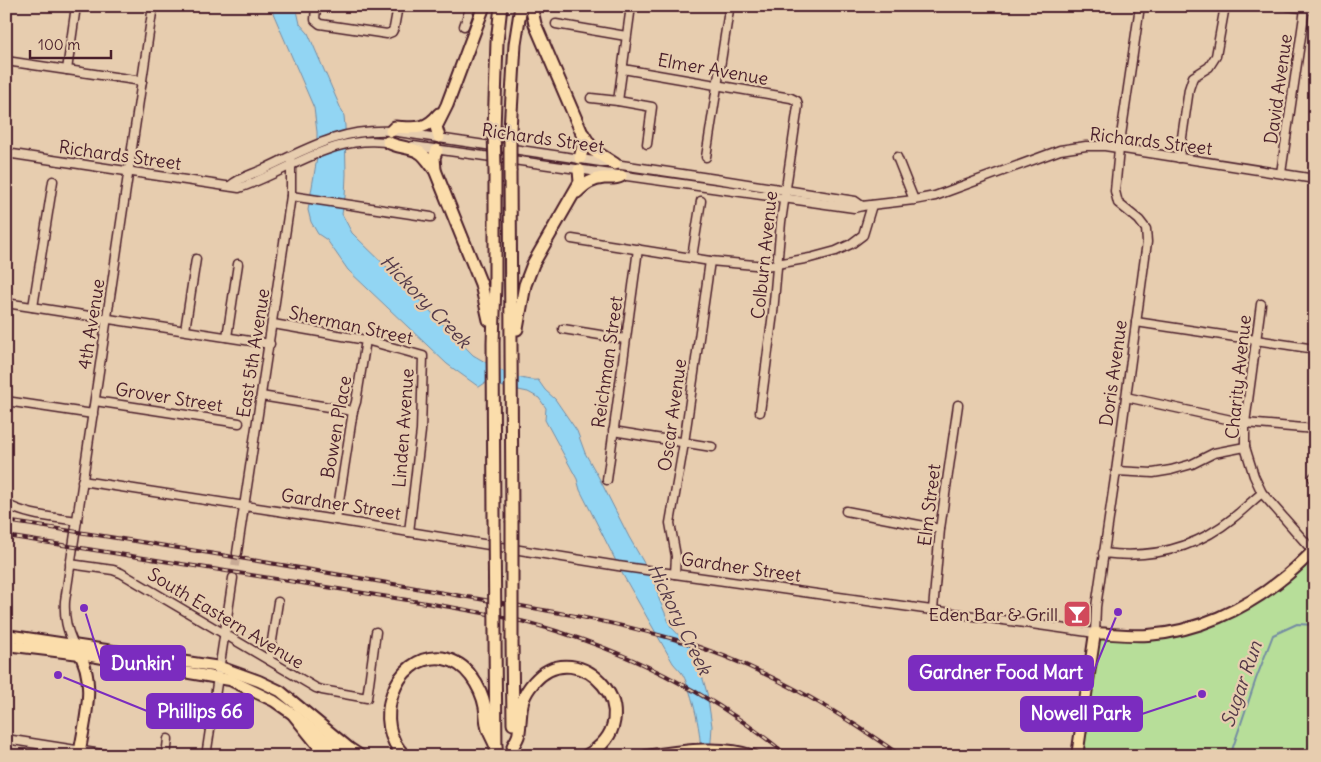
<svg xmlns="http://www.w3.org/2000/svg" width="1321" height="762" font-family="Delius,sans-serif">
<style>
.green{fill:#b7de99;stroke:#807e62}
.water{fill:#92d5f3;stroke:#758ca3}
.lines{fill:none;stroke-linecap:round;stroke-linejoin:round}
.stream{stroke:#758ca3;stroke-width:2}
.minor-tunnel{stroke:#c8aa95;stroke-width:8;stroke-dasharray:8 4;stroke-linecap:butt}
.minor-casing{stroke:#4a1f2b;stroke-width:11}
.major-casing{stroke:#4a1f2b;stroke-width:14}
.highway-casing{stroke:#4a1f2b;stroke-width:15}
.minor{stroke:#e7cdaf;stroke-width:8}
.major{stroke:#fbddab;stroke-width:10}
.highway{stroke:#fbddab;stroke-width:11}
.rail-casing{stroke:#4a1f2b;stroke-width:4}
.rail{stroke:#e7cdaf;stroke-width:2;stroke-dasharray:5.5;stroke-linecap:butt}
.highway-bridge-casing{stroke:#4a1f2b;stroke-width:15;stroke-linecap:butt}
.highway-bridge{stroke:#fbddab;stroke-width:11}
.labels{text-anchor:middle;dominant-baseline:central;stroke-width:4.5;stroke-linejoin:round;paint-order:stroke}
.street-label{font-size:18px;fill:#4a1f2b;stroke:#e7cdaf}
.poi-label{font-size:18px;fill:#4a1f2b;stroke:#e7cdaf;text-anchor:end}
.water-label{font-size:19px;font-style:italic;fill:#553a49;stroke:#e7cdaf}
.leader{fill:none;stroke:#7b2cbf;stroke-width:2}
.callout-dot{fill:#7b2cbf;stroke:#e7cdaf;stroke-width:2}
.callout{fill:#7b2cbf;stroke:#7b2cbf;stroke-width:2}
.callout-label{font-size:19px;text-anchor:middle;font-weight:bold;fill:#fff}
</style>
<rect width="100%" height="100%" fill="#e7cdaf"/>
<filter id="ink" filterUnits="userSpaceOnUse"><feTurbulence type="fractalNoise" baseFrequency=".02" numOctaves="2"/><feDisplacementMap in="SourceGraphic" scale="10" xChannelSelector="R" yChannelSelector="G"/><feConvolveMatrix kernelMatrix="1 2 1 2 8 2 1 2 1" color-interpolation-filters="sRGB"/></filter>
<g filter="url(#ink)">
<path class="green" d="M1315,546v210h-235l18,-125 54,1 58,-14 26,-12 47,-30z"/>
<path class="water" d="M270,6h26l4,18 8,9 36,83 1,10 1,48 -1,23 -3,17 10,19 45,44 76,78c17,10 46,27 65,25l7,10 10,9 22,32 8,22 13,23 31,61 27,47 3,15 12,28 20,21 5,7 11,38 5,33 -2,30h-10c3,-19 -8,-64 -17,-81 -2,-4 -7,-8 -10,-12l-50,-88 -43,-85 -3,-11 -32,-59 1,-12 -7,-10 -11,-6 -43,-9 -6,4 -32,-23 -99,-94 -21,-30 -9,-6 -7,-12 -3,-12 9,-52v-26l-3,-24z"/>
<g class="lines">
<path class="stream" d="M1230,756l26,-77 17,-44 24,-11 18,1"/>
<path class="minor-tunnel" d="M233,578l4,-25"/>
<defs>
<g id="minor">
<path d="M316,6l-1,14 5,4 67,10 5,-2 2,-4 4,-22"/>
<path d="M631,6l-13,95 34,6 -5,37"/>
<path d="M1288,6l27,4"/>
<path d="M556,24l70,12"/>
<path d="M464,26l7,-20"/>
<path d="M6,61l136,20"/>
<path d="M623,69l168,29 6,3 1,5 -17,116 -8,91 -13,99"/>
<path d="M67,70l9,-64"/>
<path d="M591,98l27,3"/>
<path d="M413,146l441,62 8,-2 52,-6 21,-4 125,-46 26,-4h19l210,33"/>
<path d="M6,153l233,35c53,-18 94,-55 153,-45"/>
<path d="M706,157l23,-147 2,-4"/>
<path d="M897,157l17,43"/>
<path d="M1179,158l10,-69 4,-12 16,-10 7,-11 9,-50"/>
<path d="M1281,173l24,-164"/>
<path d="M230,186c10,-9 21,-11 34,-17 44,-21 76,-40 127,-38l325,48 139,22 7,5"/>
<path d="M291,196l140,21"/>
<path d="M572,239l138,22 56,5 44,-8 26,-7 15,-7 12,-9 9,-30"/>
<path d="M692,257l9,-56"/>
<path d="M6,303l264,41"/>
<path d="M1261,304l-16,119v24l9,29 8,17 51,58"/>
<path d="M33,307l20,-126"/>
<path d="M1136,322l179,27"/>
<path d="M273,324l93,16 57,16 -2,75 -12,101"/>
<path d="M563,329l62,10"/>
<path d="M185,330l11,-71"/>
<path d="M227,337l11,-73"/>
<path d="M261,396l92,15"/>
<path d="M1126,397l119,26 70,6"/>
<path d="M6,401l87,13"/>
<path d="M95,401l144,22"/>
<path d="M613,431l99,16"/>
<path d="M1116,471l37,2 18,-3 21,-6 22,-11 31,-6"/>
<path d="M1313,478l2,-2"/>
<path d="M607,480l31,-231"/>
<path d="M82,481l254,39 282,46 477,67 1,-26 20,-136 31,-229 -1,-13 -7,-9 -21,-17 -3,-12 4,-42 21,-143"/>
<path d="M6,504c21,12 47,13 71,17"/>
<path d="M846,511l94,18"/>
<path d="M336,520l17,-109 3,-9 10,-62"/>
<path d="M237,553l54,-357v-34"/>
<path d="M1103,553c48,6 93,-5 130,-35 10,-8 19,-17 29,-25"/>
<path d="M70,564l43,6 8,3 195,115 6,2 45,8 9,-66"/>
<path d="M675,574l1,-18 -6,-33 14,-80 26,-182"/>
<path d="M933,610l7,-81 18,-124"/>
<path d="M74,645c-7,-15 -10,-27 -9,-44l88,-595"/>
<path d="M269,660l9,-58"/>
<path d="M6,739l108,17"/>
<path d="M166,756l2,-17"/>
<path d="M206,756l27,-178"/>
</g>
<g id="major">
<path d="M6,635l214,32 39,14 21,10 69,57 12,8"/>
<path d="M6,645l74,9 150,26 44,21 20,14 51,41"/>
<path d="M77,650c21,30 7,72 2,106"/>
<path d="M646,756c34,-5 75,-12 108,0"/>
<path d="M1077,756l18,-123c18,1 36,3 53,2 48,-3 97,-26 133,-55 12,-9 23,-20 34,-31"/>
</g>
<g id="highway">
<path d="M531,6l4,18 46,107 3,12 -4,15"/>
<path d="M494,130l3,-88 4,-36"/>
<path d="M510,130l5,-86 6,-38"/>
<path d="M391,131l4,-4c20,1 30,4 44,-13"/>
<path d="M583,134l10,16 22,14"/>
<path d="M439,137l-3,-10 11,-22 37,-99"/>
<path d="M388,142c9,6 21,4 31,10 6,3 11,12 16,18"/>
<path d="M437,150l-3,7 1,13 46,114 8,36"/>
<path d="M510,171l2,350"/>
<path d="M577,192c8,-8 15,-13 27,-14 6,0 11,1 17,-2"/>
<path d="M517,329l8,-44 8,-21 47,-82 -1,-12"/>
<path d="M494,519l-1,-176 2,-60v-115"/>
<path d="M495,636l1,120"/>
<path d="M512,640l1,84"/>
<path d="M294,715l33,41"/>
<path d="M513,746c2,-4 6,-9 6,-14 3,-21 -1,-32 15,-50 44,-51 123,34 52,74"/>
<path d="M405,756c-34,-30 -12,-103 37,-98 11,2 22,8 29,18 6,8 12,20 14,31 1,7 1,15 3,22 2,6 6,12 8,18"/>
</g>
</defs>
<use href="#minor" class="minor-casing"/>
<use href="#major" class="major-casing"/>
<use href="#highway" class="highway-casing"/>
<use href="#minor" class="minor"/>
<use href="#major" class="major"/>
<use href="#highway" class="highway"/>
<defs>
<g id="rail">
<path d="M6,521c133,20 266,42 399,65 90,17 183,28 272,54 82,24 155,67 224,116"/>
<path d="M6,536l414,66c37,6 73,12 109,21 93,25 185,71 259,133"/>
</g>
</defs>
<use href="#rail" class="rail-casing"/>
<use href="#rail" class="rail"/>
<defs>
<g id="highway-bridge">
<path d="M494,130l1,38"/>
<path d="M510,171v-41"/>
<path d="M494,519l1,117"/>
<path d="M512,521v119"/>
</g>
</defs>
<use href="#highway-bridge" class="highway-bridge-casing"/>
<use href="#highway-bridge" class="highway-bridge"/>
</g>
</g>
<defs>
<symbol id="bar-square" viewBox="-11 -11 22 22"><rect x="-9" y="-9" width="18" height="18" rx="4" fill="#d1495b" stroke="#e7cdaf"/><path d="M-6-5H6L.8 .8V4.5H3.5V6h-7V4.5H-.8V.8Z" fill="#fff"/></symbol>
</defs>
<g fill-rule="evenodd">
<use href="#bar-square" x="1061" y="598" width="32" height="32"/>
</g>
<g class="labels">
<g class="street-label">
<text transform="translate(713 69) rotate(10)">Elmer Avenue</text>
<text transform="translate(1278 89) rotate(-82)">David Avenue</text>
<text transform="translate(543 138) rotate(8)">Richards Street</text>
<text transform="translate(1151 141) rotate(7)">Richards Street</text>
<text transform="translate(120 155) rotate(8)">Richards Street</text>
<text transform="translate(764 255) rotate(-84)">Colburn Avenue</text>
<text transform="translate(91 324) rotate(-81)">4th Avenue</text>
<text transform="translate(351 325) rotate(12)">Sherman Street</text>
<text transform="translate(253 353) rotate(-81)">East 5th Avenue</text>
<text transform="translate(607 362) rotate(-82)">Reichman Street</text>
<text transform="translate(1113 373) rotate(-82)">Doris Avenue</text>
<text transform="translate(1238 377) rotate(-84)">Charity Avenue</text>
<text transform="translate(169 397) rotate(9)">Grover Street</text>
<text transform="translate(672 415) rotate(-82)">Oscar Avenue</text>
<text transform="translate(336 427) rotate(-80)">Bowen Place</text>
<text transform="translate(403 428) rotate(-86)">Linden Avenue</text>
<text transform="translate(341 504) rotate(9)">Gardner Street</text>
<text transform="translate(929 505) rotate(-83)">Elm Street</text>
<text transform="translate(741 567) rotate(8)">Gardner Street</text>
<text transform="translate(226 618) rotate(31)">South Eastern Avenue</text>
</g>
<g class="poi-label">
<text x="1058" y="614">Eden Bar &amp; Grill</text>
</g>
<g class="water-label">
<text transform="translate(426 301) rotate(46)">Hickory Creek</text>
<text transform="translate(680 619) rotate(64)">Hickory Creek</text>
<text transform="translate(1241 684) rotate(-71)">Sugar Run</text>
</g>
</g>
<path class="leader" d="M84 608L101 663M1118 612L1093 673M58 675L147 711M1202 694L1142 714"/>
<g class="callout-dot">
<circle cx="84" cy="608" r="5"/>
<circle cx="1118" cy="612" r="5"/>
<circle cx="58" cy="675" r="5"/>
<circle cx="1202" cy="694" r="5"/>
</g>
<g class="callout">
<rect x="101" y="646" width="84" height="34" rx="5"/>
<rect x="909" y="656" width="184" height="34" rx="5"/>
<rect x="147" y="694" width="106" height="34" rx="5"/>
<rect x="1021" y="697" width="121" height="34" rx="5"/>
</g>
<g class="callout-label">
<text x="143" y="670">Dunkin'</text>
<text x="1001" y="679">Gardner Food Mart</text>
<text x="200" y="718">Phillips 66</text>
<text x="1081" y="720">Nowell Park</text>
</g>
<rect width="1321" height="762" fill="none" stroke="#e7cdaf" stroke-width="25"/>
<rect x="12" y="12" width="1296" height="737" fill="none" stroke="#4a1f2b" stroke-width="2" filter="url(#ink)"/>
<path d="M30 50v8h81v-8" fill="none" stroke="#4a1f2b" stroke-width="2.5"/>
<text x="38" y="50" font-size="15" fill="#4a1f2b" stroke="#e7cdaf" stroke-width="4" paint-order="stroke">100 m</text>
</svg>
